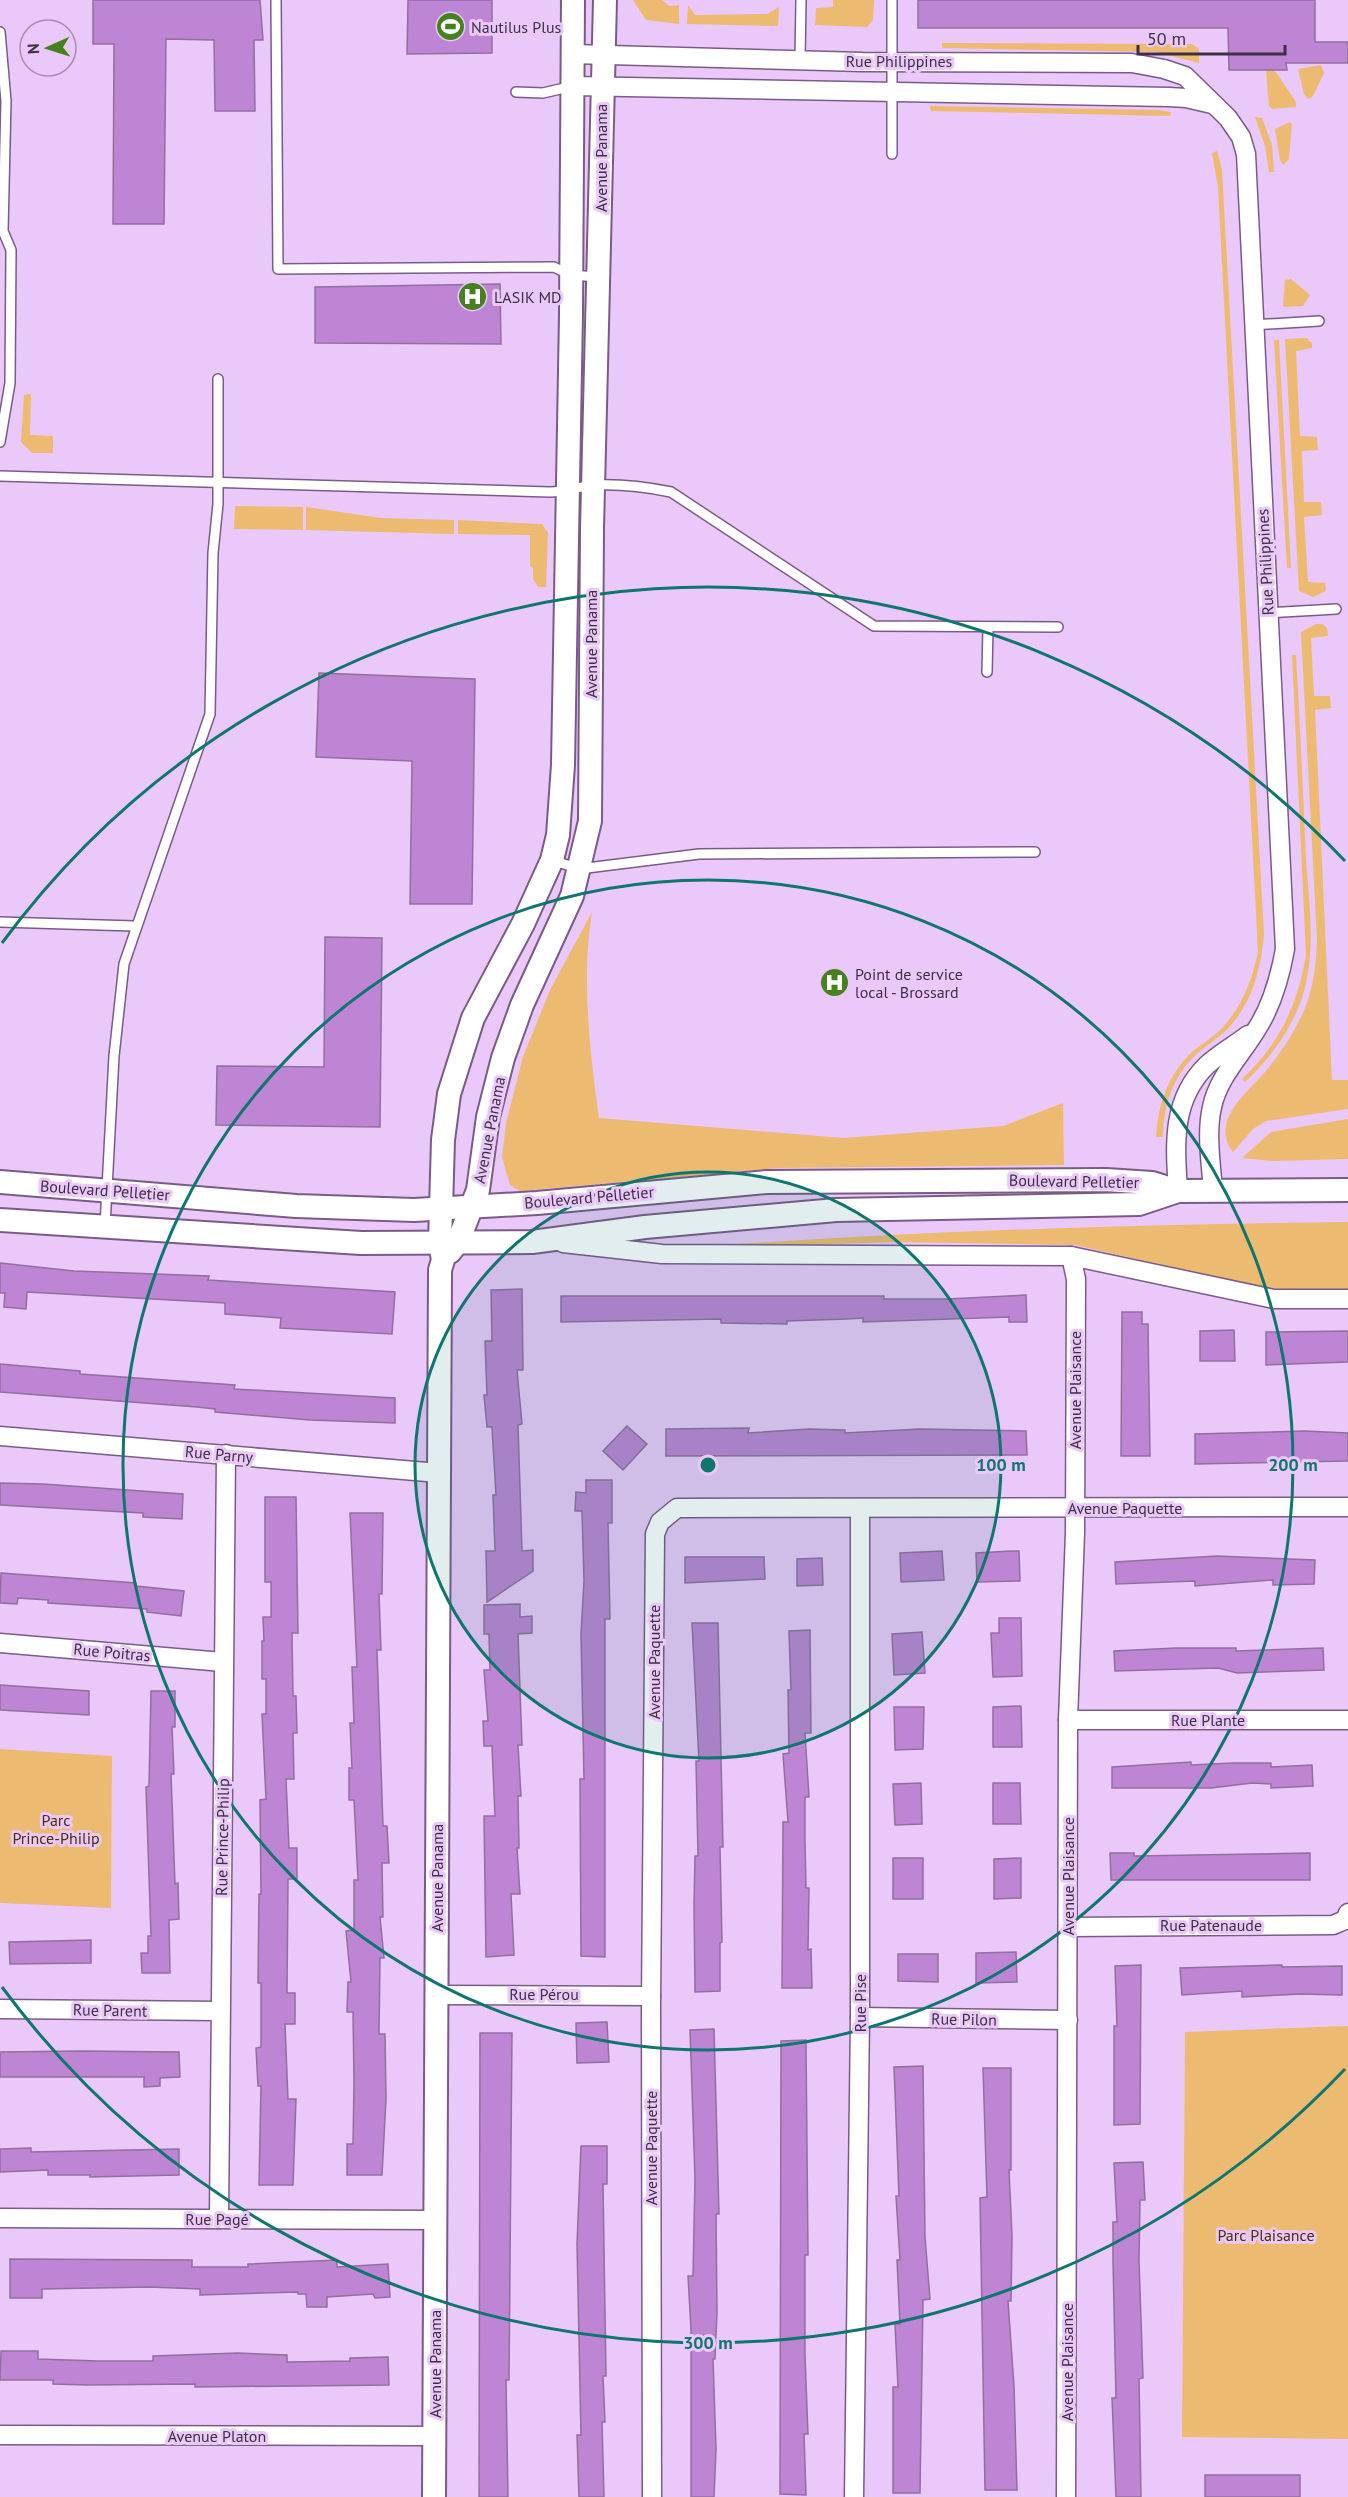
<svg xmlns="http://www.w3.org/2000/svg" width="1348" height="2497" font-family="'PT Sans',sans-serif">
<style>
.green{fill:#ecba71}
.building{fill:#be85d4;stroke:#90709d;stroke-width:1.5}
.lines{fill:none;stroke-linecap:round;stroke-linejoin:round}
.service-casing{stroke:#7a5b87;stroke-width:12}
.minor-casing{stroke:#7a5b87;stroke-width:21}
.tertiary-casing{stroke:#7a5b87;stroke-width:26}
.service{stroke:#fff;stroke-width:9}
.minor{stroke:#fff;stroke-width:18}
.tertiary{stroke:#fff;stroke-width:22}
.ring{fill:none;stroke:#0f766e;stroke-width:3}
.labels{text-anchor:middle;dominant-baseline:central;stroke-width:6;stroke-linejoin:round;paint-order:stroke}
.poi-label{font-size:16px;fill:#3d3043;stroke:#ebc8fa;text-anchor:start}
.street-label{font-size:16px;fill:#3d3043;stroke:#ebc8fa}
.park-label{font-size:16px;fill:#483007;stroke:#ebc8fa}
.centre{fill:#0f766e;stroke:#ebc8fa;stroke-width:3}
.ring-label{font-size:18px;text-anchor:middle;font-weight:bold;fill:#0f766e;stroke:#ebc8fa;stroke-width:6;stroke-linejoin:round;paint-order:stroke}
</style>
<rect width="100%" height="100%" fill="#ebc8fa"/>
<g class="green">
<path d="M633,0h29l7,6 10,-1v19l-33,-4z"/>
<path d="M833,0h41l-1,20 -6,7 -52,-2 1,-17 17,-1z"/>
<path d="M688,5l7,10 72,-1 12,-7 -1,19 -91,-2z"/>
<path d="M942,43l250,1 7,5v14l-43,-11 -214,-4z"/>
<path d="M1321,65l3,8 -11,23 -5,3 -4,-5 -6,-25z"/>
<path d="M1273,68l23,34v5l-24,2 -3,-3 -3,-35z"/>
<path d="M930,106l229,4 12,2 -1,4 -239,-5z"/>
<path d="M1255,117l7,1 10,27 2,27h-5l-4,-26z"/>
<path d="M1290,122l2,2 -3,35 -6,6 -3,-5 -5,-31z"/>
<path d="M1217,151l5,19 42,764c-3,33 -10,63 -32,90 -9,11 -21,18 -32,27 -26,22 -37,53 -37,86h-7c2,-31 11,-61 35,-84 9,-8 20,-14 29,-23 21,-21 32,-49 38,-78l-40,-765 -6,-34z"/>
<path d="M1291,279l19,16 -7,11 -20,1 2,-27z"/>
<path d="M1306,338l6,5v5l-16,3 4,85 17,1 1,13 -16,1 2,51h17l1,13 -18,2 4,65 17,1 1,8 -13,6 -14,-6 -14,-252z"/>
<path d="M1274,340h5l12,228h-4z"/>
<path d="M31,394l-1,41 23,1v17h-21l-11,-11 3,-47z"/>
<path d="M235,506l68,1v23l-69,-1z"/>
<path d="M306,507l75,11 73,2v14l-148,-4z"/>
<path d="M458,520l84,4 6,9 -2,54h-8l-5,-8v-11l-3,-2v-31l-72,-1z"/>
<path d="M1316,624h6l5,4 1,8 -17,2 3,58h16l1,12 -16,2 17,370h16v29l-82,12 -13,8 -20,23c-24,-31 15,-60 33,-81 12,-15 22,-29 31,-46 15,-27 19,-54 20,-85l-16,-308z"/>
<path d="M1292,655h4c4,68 7,136 10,205 3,40 9,83 0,123 -9,40 -32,71 -61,99l-3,-3c37,-34 56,-75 64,-124z"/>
<path d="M592,912c-11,66 -2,140 7,206l244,20 160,-12 60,-23 1,62 -286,3 -258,23 -10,-6 -8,-28 4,-34 17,-66 27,-67z"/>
<path d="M1348,1119v40l-75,2 -31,-3 29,-26z"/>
<path d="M1348,1222v67l-76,1 -197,-45 -182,-3 -170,6 -1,-3c209,-14 417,-21 626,-23z"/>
<path d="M0,1749l112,7 -1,152 -111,-5z"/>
<path d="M1348,2026v413l-166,-2 3,-405z"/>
</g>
<g class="building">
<path d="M93,0h167l3,40h-9l1,71h-40l-1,-71 -48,-1 -2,185h-51l1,-180h-21z"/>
<path d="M408,0h84v53l-85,1z"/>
<path d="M918,0h397v42h33v21h-62l1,7h-58l-1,-42h-310z"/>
<path d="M500,284l1,60 -186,-1v-56z"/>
<path d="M319,673l156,6 -3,225h-62l2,-143 -96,-4z"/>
<path d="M325,937l57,1 -2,189 -164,-2 1,-59 107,1z"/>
<path d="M0,1263l74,8 135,5 -1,4 187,12 -3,42 -112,-6 1,-10 -56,-4v-11l-198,-11 -1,17 -22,-2 1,-14h-5z"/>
<path d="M522,1289l1,81h-6l5,54 -4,1 4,126 11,-1v21l-46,31 -1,-51h9l-2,-56h3l-4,-68h-5l-3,-32h3l-2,-54h7l-1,-51z"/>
<path d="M1026,1295l1,27h-18v-5l-146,5v-4l-16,1 -60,2v3l-66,-1v-4l-160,3v-26h323v3h63z"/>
<path d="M1122,1312h20v12h6l2,132h-29z"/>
<path d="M1234,1330l1,31h-35v-30z"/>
<path d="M1348,1331v31l-82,3v-33z"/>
<path d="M0,1364l80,7v3l155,11 -1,4 161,9v25l-85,-3 -95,-8v-3l-18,-2 -197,-15z"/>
<path d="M627,1426l20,18 -24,26 -20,-19z"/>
<path d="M749,1428l-1,5 61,-4 36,1v3l75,-4 106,2 1,24 -361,1v-27z"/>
<path d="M1304,1431l44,2v28l-153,3v-30z"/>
<path d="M586,1480h26v43h-4l2,96h-5v338l-24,-1 -1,-177h4l-3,-145 3,-53 -2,-70h-7l1,-19 10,1z"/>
<path d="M0,1483l43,1 140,10 -1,25 -39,-2v-4l-143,-8z"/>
<path d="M265,1497h31l2,136h-6l1,63h3l1,37h-4l1,46h-8l3,69h8v31h-9l-1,114h8v31h-10l3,75h8l-3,86h-34l2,-99h-3l-2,-38 5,-1v-64h-3l1,-89h2l-1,-94 6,-1 -4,-85h4v-35h-4v-38h2l-1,-24h8v-35h-6z"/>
<path d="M350,1513h33l-1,81h-3l2,56h-4l6,176h4l2,37h-7l1,54h-3l4,41h-4l-1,76h6l1,65 -4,76h-35v-31h6l1,-61 -1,-71h-6l1,-30h3l-5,-51 8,-1v-50h4l-4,-80h-5v-32h3l-2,-45h4l-2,-56h5z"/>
<path d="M942,1551l2,29 -43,2 -1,-29z"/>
<path d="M1011,1551h8l1,30 -43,1 -1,-29z"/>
<path d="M1217,1556l98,4 -1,24 -41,1v-5l-78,6v-5l-79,3 -1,-22z"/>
<path d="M685,1557h79l1,22 -80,4z"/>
<path d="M822,1558l1,27 -26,1v-27z"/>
<path d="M1,1573l135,10v3l48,5 -3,25 -34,-4v-3l-99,-6v-3l-30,-2 -1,6 -17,-1z"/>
<path d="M520,1604v13l12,-1v17l-14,1 4,111h-4l3,51h-3l1,52h-2l3,46h-9l3,61 -28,2 -2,-141h11l-3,-70h-8l-1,-25h5l-4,-51h6l-1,-36h-5v-29z"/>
<path d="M999,1618h22l1,58 -29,1 -2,-44h8z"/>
<path d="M692,1623h26l5,224h-3l2,95 -2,1v48l-25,1 -1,-87 1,-49h3l-2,-95h3z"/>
<path d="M810,1630l1,103h-6l4,64h-4v45l1,46h3l-1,62 3,-1 1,39h-30l1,-166h5l-5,-68 6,-1 -1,-63h3l-2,-59z"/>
<path d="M922,1632l3,41 -31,2 -2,-41z"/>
<path d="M1176,1648h60v3l87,-3 1,22 -87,3 -19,-5 -103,3 -1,-20z"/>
<path d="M0,1685l89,6v24l-89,-5z"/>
<path d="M151,1691h24v36h-3l2,47h-3l4,110 3,-1 1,36 -10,1 1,53h-28l-1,-20h7v-17h3l-5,-149 3,-1z"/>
<path d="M1021,1706l1,41h-29v-40z"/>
<path d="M894,1707h30l-1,42 -28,1z"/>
<path d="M1191,1762v3l42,-2h38v4l41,-2 1,21 -42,2v-4l-19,-1 -41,5h-99v-21z"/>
<path d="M921,1783l1,41 -27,1 -2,-41z"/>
<path d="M993,1783h27l1,41h-28z"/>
<path d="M1110,1853h24v3l176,-3v27h-199z"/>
<rect x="893" y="1858" width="30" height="41"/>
<path d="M1021,1858v40l-27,1v-40z"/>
<path d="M91,1940v23l-81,1 -1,-22z"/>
<path d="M1016,1952l1,30 -41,1v-30z"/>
<path d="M898,1954h40v28l-40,-1z"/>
<path d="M1141,1965l-1,159 -26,1v-99h3l-2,-60z"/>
<path d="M1282,1965v2l60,-1v29l-41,-1 -59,3v-6l-60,4 -2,-27z"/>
<path d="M607,2022l2,40 -32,1 -1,-40z"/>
<path d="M714,2029l5,185h-3l1,99 -2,46h-2l3,90 -2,48h-23v-168l-3,-53h5l2,-98 -5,-148z"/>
<path d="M480,2033h32l-3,347h-3l2,117h-29z"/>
<path d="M806,2040l2,215h-3v101l3,78h-4l2,61 -26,-1 1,-453z"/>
<path d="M82,2051l97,1 1,25 -20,1v8l-16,1v-10h-144v-25z"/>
<path d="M923,2066l2,171 5,62 -7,1 -3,193h-27v-106h5l-3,-63h5l-3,-64h3l-4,-64h3l-5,-129z"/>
<path d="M983,2068h28v102h-2l3,66 -1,65h-3l6,85 3,104h-32l-5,-292 7,-1z"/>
<path d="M581,2146h26v38h-4l3,192h-3l2,46h-3l2,75h-25l-2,-62h4l-4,-191z"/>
<path d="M31,2148v4l148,-3v26l-89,2v-2h-42v-5l-48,2v-23z"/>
<path d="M1143,2162l2,38h-5l-1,61 4,117 -4,1 2,118h-25l-4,-99h4l-3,-137v-39h4l-3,-59z"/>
<path d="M10,2259l182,1v7h56v-3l89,-4v7l51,-3 2,33 -15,1 -2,-4 -46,3v10h-20l-1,-13h-8v-2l-98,3v-6l-51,-2 -107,2v9h-32z"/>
<path d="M1,2351h37v8l60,2h55v-5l85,-3 49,2v7l63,-1v-3l38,-1 1,28 -194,2v-3l-107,1 -35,-1v-4h-53z"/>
<rect x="1205" y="2475" width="95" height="22"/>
</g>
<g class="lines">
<defs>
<g id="service">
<path d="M276,0l2,269 276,-2 16,8 28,2"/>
<path d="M0,32l6,69 -3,130 8,19 -1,133 -10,59"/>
<path d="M800,60l1,-60"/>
<path d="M516,92l27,1 30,-7"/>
<path d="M892,154v-154"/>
<path d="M1252,325l67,-4"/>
<path d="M0,476l550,16c16,0 30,-6 46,-7 25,-1 50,2 75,7l203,134 184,1"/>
<path d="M1267,613l69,-4"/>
<path d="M987,672l1,-43"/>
<path d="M552,860l27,9 120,-15 336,-2"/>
<path d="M0,922l134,4"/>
<path d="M105,1226l9,-170 10,-92 86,-250 3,-161 5,-49v-125"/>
</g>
<g id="minor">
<path d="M572,54l290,8 270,1 32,6 21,7 43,42 13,19 5,17 39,795c-5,28 -12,54 -27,78 -15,26 -40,50 -46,80 -6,26 -1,57 1,83"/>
<path d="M573,86l596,11 17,1 26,6"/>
<path d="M1178,1191c-3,-46 -7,-91 29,-126 12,-11 28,-20 41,-30"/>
<path d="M563,1243l99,11 409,2 203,43h74"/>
<path d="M0,1436l439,37"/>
<path d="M0,1643l223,19"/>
<path d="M1068,1720h280"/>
<path d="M1068,1927l265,-2 12,-5 3,-7"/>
<path d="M436,1995l215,1"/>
<path d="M0,2009l220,2"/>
<path d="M860,2017l208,3"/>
<path d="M0,2218l434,2"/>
<path d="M219,2219l7,-765"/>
<path d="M0,2435l435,1"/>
<path d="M652,2497l-1,-492 4,-471 5,-12 17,-14 671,-1"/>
<path d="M854,2497l6,-480v-507"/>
<path d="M1066,2497l2,-777 7,-187 1,-254 -5,-23"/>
</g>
<g id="tertiary">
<path d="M0,1182l296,24 118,4 123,-7 229,-21 340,-2 46,3 26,8"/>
<path d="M0,1220l361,23 171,-1 113,-15 191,-17 303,-6 39,-13 170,-1"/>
<path d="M450,1252l8,-10 20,-52 10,-73 15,-59 19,-53 50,-109 18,-75 2,-292 13,-529"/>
<path d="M434,2497l6,-1227 3,-10 -3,-17 3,-103 6,-46 24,-76 50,-94 29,-64 6,-25 5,-70 8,-451 2,-314"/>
</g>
</defs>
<use href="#service" class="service-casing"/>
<use href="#minor" class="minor-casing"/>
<use href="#tertiary" class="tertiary-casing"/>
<use href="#service" class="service"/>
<use href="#minor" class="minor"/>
<use href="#tertiary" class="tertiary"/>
</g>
<circle cx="708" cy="1465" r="293" fill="#0f766e" fill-opacity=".12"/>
<g class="ring">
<circle cx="708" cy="1465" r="293"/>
<circle cx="708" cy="1465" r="585"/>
<path d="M1345 2069A878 878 0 0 1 2 1987M2 943A878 878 0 0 1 1345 861"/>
</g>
<defs>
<symbol id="stadium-disc" viewBox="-11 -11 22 22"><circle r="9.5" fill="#45811e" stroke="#ebc8fa"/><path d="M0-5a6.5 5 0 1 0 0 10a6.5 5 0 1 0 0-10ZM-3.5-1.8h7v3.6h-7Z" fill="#fff"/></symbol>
<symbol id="hospital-disc" viewBox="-11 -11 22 22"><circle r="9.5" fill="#45811e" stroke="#ebc8fa"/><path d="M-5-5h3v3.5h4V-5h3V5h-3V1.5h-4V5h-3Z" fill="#fff"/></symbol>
</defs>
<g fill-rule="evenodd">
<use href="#stadium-disc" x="434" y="10" width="33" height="33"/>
<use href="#hospital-disc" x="456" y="280" width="33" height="33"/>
<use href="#hospital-disc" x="818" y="966" width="33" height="33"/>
</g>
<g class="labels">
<g class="poi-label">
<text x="471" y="27">Nautilus Plus</text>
<text x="494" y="297">LASIK MD</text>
<text x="855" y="974">Point de service<tspan x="855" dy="18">local - Brossard</tspan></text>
</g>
<g class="street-label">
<text x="899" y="61">Rue Philippines</text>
<text transform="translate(601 158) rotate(-90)">Avenue Panama</text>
<text transform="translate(1265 562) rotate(-93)">Rue Philippines</text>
<text transform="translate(591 644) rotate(-90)">Avenue Panama</text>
<text transform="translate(489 1130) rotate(-79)">Avenue Panama</text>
<text transform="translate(1074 1181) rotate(1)">Boulevard Pelletier</text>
<text transform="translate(105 1190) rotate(4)">Boulevard Pelletier</text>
<text transform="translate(589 1197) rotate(-5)">Boulevard Pelletier</text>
<text transform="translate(1075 1390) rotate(-90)">Avenue Plaisance</text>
<text transform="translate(219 1454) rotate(5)">Rue Parny</text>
<text x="1125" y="1508">Avenue Paquette</text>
<text transform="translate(112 1652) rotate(5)">Rue Poitras</text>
<text transform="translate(654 1662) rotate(-90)">Avenue Paquette</text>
<text x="1208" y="1720">Rue Plante</text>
<text transform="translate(222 1837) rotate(-89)">Rue Prince-Philip</text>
<text transform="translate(1068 1876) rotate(-90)">Avenue Plaisance</text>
<text transform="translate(437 1878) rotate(-90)">Avenue Panama</text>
<text x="1211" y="1925">Rue Patenaude</text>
<text x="544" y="1994">Rue Pérou</text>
<text transform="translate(860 2003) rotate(-90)">Rue Pise</text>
<text transform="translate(110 2010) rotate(1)">Rue Parent</text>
<text transform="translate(964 2019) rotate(1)">Rue Pilon</text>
<text transform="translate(651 2148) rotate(-90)">Avenue Paquette</text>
<text x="217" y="2219">Rue Pagé</text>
<text transform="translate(1067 2362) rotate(-90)">Avenue Plaisance</text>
<text transform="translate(435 2364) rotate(-90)">Avenue Panama</text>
<text x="217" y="2436">Avenue Platon</text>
</g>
<g class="park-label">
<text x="56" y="1820">Parc<tspan x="56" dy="18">Prince-Philip</tspan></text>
<text x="1266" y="2235">Parc Plaisance</text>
</g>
</g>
<circle cx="708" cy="1465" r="9" class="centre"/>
<g class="ring-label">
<text x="1001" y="1471">100 m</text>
<text x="1293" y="1471">200 m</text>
<text x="708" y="2349">300 m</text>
</g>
<g transform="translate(48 48) rotate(267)"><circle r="28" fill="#ebc8fa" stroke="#a58bb1" stroke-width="1.5"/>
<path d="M0-4.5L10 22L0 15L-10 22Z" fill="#45811e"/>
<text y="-9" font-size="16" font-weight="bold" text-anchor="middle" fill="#3d3043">N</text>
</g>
<path d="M1138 45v9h147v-9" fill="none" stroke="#3d3043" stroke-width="3"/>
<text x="1147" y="45" font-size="18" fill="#3d3043" stroke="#ebc8fa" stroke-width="4.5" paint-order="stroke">50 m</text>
</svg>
